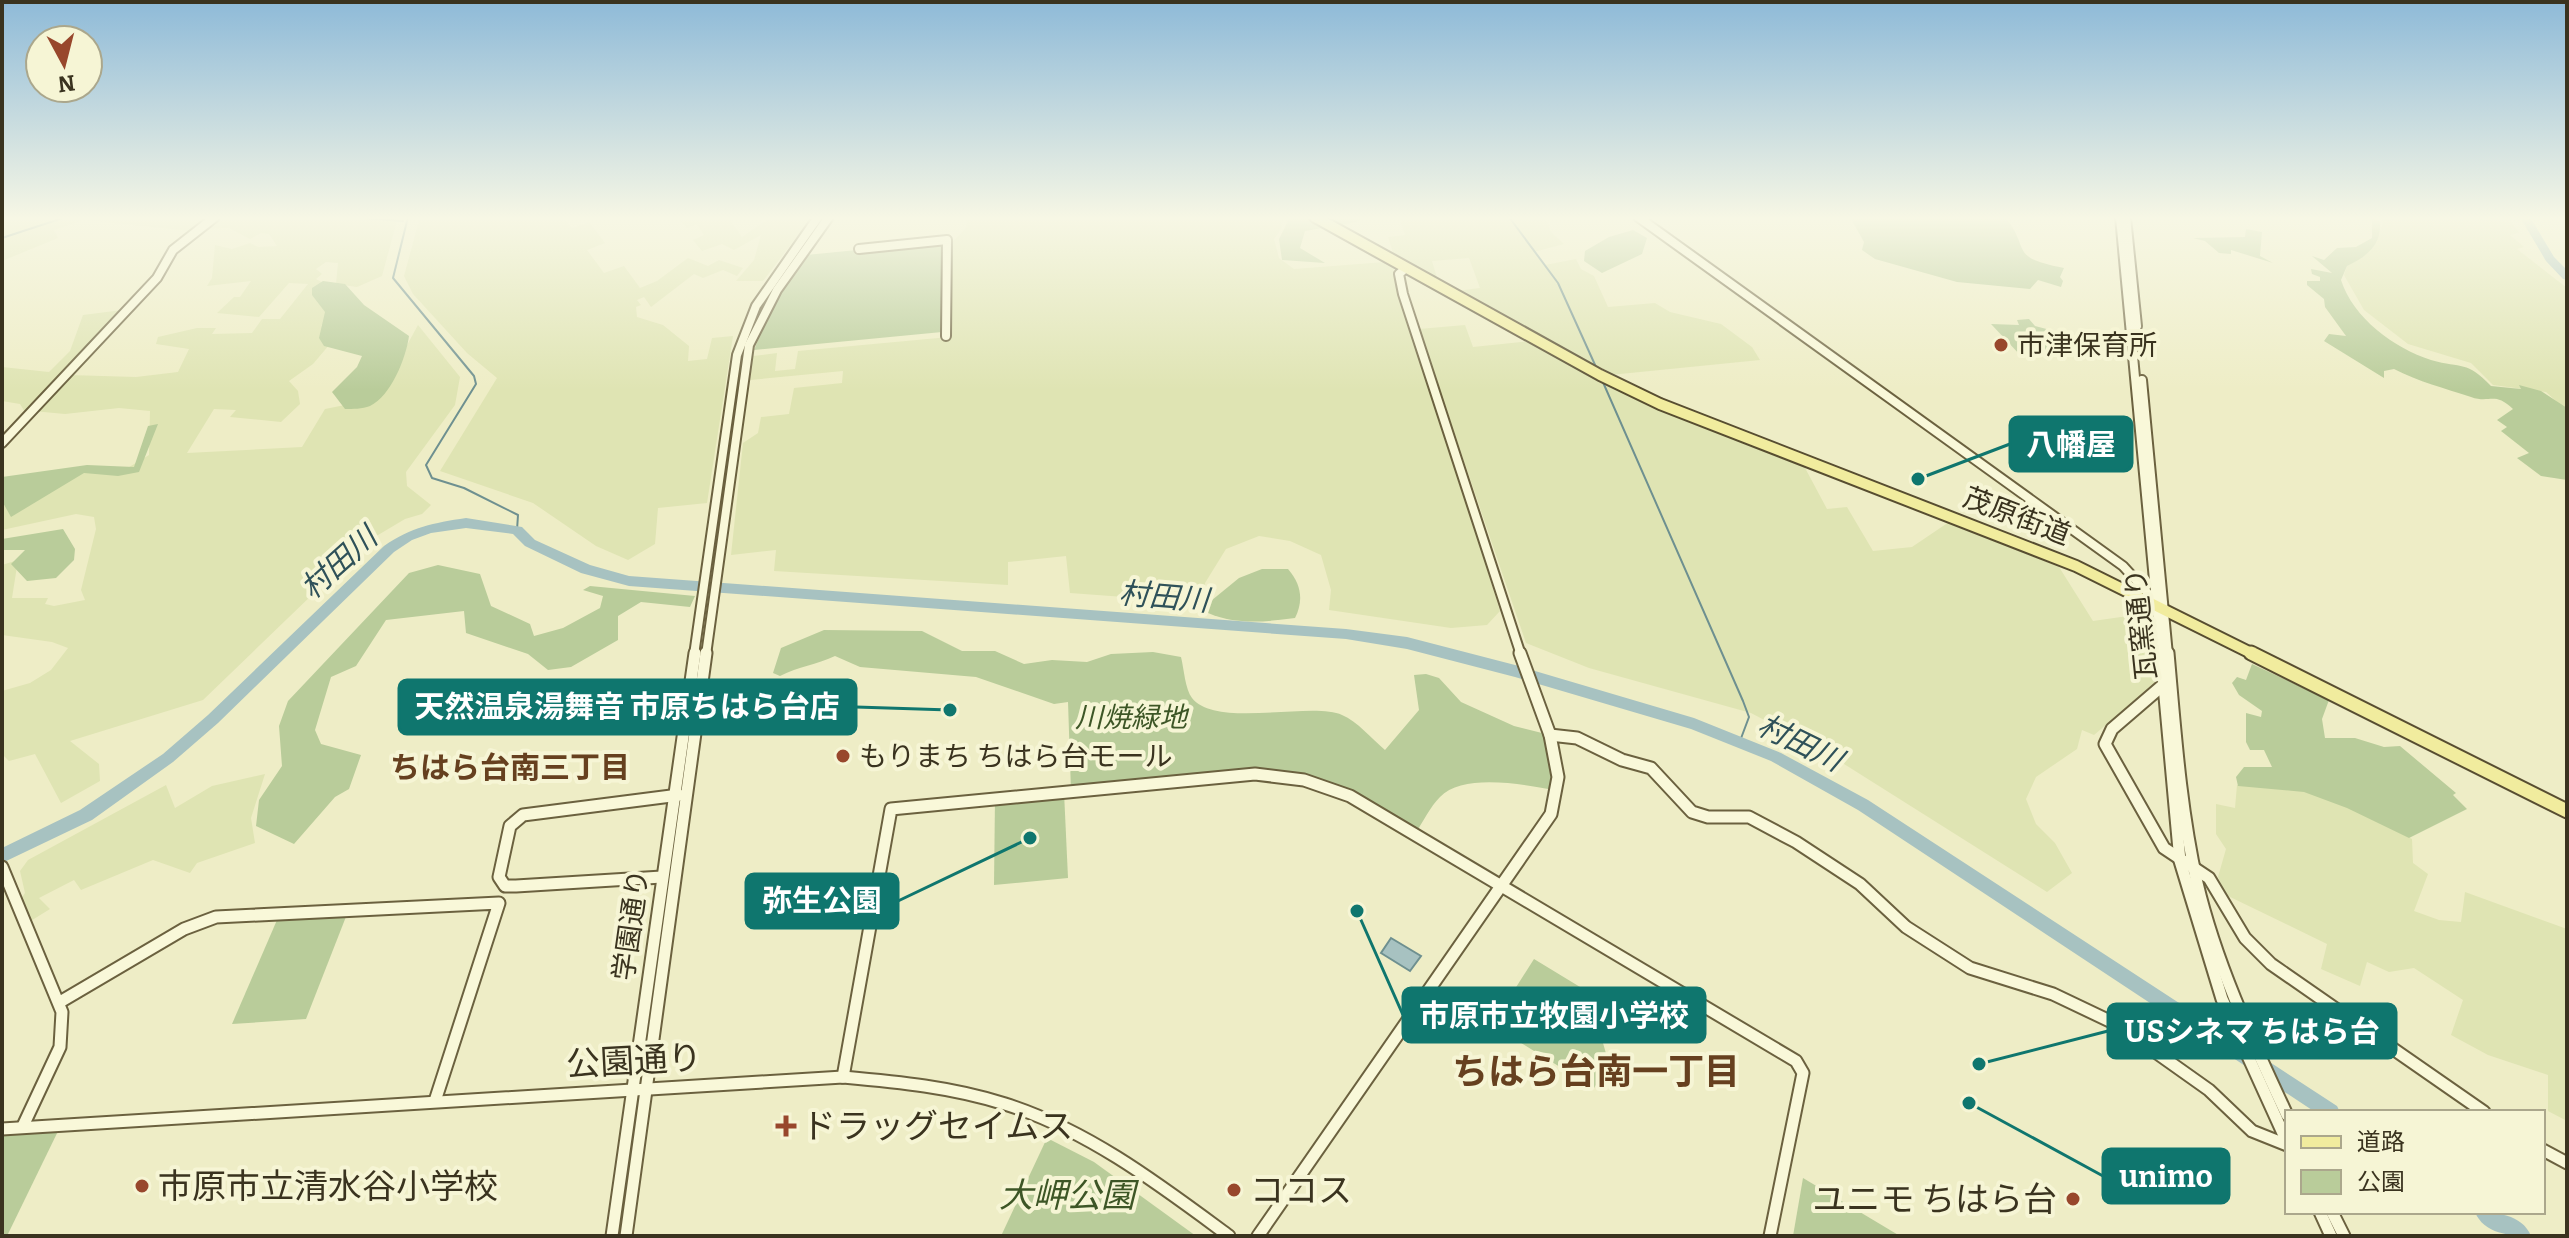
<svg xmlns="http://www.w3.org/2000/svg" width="2569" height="1238" font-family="Bitter,'Noto Sans JP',serif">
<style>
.farmland{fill:#dfe4b3}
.green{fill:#b9cc9a}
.water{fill:#a7c2c1;stroke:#6e9090;stroke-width:2}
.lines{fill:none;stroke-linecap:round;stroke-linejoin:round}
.stream{stroke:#6e9090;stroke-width:2}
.river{fill:#a7c2c1;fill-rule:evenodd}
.secondary-far1-casing{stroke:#6b613f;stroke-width:12}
.secondary-casing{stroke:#6b613f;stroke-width:15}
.primary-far1-casing{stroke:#574d30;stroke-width:14}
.primary-casing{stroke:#574d30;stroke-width:17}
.secondary-far1{stroke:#f9f8d9;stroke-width:8}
.secondary{stroke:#f9f8d9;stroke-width:11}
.primary-far1{stroke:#f1ec9e;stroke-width:10}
.primary{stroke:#f1ec9e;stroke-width:13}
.poi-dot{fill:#98472c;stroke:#f6f5d5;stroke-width:3}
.labels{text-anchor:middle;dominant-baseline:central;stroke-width:8;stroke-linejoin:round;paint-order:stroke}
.poi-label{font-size:28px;fill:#3a331f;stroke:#f6f5d5;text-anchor:start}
.street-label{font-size:28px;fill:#3a331f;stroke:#f6f5d5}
.park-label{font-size:28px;font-style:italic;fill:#3d5626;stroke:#f6f5d5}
.water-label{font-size:30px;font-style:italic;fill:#2f5159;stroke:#f6f5d5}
.neighbourhood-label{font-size:30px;font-weight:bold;fill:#66401f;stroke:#f6f5d5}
.near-street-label{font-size:34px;fill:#3a331f;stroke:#f6f5d5}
.near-poi-label{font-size:34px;fill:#3a331f;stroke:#f6f5d5;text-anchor:start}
.near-park-label{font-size:34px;font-style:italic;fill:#3d5626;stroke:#f6f5d5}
.near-neighbourhood-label{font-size:36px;font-weight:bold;fill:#66401f;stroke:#f6f5d5}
.leader{fill:none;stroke:#0f766e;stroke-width:3}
.callout-dot{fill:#0f766e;stroke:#f6f5d5;stroke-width:3}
.callout{fill:#0f766e;stroke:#0f766e;stroke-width:3}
.callout-label{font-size:30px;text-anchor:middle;font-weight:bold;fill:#fff}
</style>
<rect width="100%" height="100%" fill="#eeedc6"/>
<g class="farmland">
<path d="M2,217h207l-18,14 -107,-11 -30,10 4,8 -56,23z"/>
<path d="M217,217h181l-16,59 -25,11 -21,-3 2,-21 -12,-1 -10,7 6,5 -6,5 29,16v11l-24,20 20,5 -28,33 -24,17 9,10 2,13 -19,18 -51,-5 6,-7 -22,-1 -27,44 115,-6 23,-38 35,-7 22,-11 36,-66 42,52 -5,28 -49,67 1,14 24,19 -9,9 -17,5 -37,22 -165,159 -133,41 29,23 1,17 -39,22 -26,-49 -26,7 -7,-7v-63l28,-8 21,-13 17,-22 -16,-6 -50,-7v-70l16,-5 -6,38h36l-3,6 9,2 31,-6 -4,-10 15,-61 -2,-12 -18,-3 -74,16v-34l80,-25 39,1 28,-17 1,-44 -31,-3 -54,6 -32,-3 35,-36 68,2 42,-5 11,-23 -33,-5 2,-7 39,-9h19l-4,6 40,-1 10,-14h18l28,-35 -19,-1 -30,34 -42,-4 17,-16h6l11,-16 -44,5 5,-8 3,-33 17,4 18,-6 8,4 19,-1 -8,-12 -8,-1 -11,6 -21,-11 -29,1z"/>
<path d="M420,217h143l9,11 17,-6 16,21 -18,7 17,23 20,-7 16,22 17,-7 31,-23 20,8 11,-6 24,8 -6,8 -14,-6 -20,8 -9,-4 -43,33 -7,-10 -7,3 4,5 -5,2 1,10 26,8 26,21 -1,15 19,-2 5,-21 21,-2 -26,167 -49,5 -3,36 -27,16 -32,-14 -63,-43 -93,-32 57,-93 -30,-25 -54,-59 -9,-18z"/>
<path d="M677,217h59l-4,6 10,14 29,-20h41l-49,64h-27l18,-21 7,-25 -27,15 -12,-6 -20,7 -9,-11 11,-5 -7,-11 -10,4z"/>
<path d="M969,217h311l2,11 -8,11 5,19 15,11 91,-7 8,5 107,344 -13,14 -36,3 -122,-18 2,-20 -10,-35 -31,-14 -31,-5 -33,13 -21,34 1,20 -136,-10 -4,-37 -58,6v23l-234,-14 2,-21 -45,5 12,-112 15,-10 3,-16 28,-3 5,-26 48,-5 1,-12 -93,9 3,-24 24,-3 -2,18 20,-2 3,-18 151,-14 -1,-91 17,-17z"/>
<path d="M1399,217h146l6,15 13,12 -30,8 11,13 31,-6 5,10 13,7 14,31 47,-4 15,9 51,12 31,23 8,13 -150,15 -154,-84 24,-3 -11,-30 -37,3 6,20 -44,-25 -6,-19 17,-2z"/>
<path d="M2380,217h128l11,16 -9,2 14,12 -7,2 50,39v123l-21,-19 -53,-7 -22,-22 -63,-19 -44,-34 -20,-35 3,-9 29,-24 8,-22z"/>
<path d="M122,310l-97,102 -5,-8 -18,-3v-34l47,5 21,-21 13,-36z"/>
<path d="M1465,325l8,22 57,-6 127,68 147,57 23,43 20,-2 26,44 39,-4 37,-25 110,45 34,54 35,-5 23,35 4,32 -61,52 -12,-5 -5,19 -41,28 -10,22 10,25 19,19 17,30 -25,19 -222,-140 -74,-39 -162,-45 -63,-25 -107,-314z"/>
<path d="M265,774l-14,44 4,25 -58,20 -7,10 -37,-13 -72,30 -7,-10 -35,18 11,11 -21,13 -8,-23 4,-6 -5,-22 8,-11 138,-75 9,23 37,-22z"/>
<path d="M2237,785l42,1 28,6 38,14 67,33 1,24 15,11 -14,37 25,9 22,2 4,-30 102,37v192l-19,-10v-36l-60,-20 -37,-20 12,-35 -49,-32 -25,4 -22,-10 -7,24 -39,-17 6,-25 -101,-49 -8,-18 8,-28 -10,-15v-30l19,4z"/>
</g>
<g class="green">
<path d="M1290,217h76l-10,5 -51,9 -5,17 25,15 -43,-3 -3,-21z"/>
<path d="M1850,217h155c27,33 2,40 59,51l-4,9 3,4 -2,6 -23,-7 -8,9 -73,-7 -82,-23 -13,-9 2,-8z"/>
<path d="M2372,217l8,5c2,23 -14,35 -33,44l-6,14c12,38 53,68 90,80 32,9 35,0 60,26l30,3 -2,-4 22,6 26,17v72l-26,-4 -24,-18 12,-5 -28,-22 6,-4 -10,-7 16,-11c-19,-18 -23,-5 -42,-12 -27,-9 -52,-15 -77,-28l-10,2v7l-60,-37 5,-7 17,2 -21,-29 -1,-8 -17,-14v-4h13v-4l-8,-3 -1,-5 21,4 -20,-17 12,4 13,-12 19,-1 16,-9z"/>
<path d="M2246,229l16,3 -2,24 13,7 -42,-13v4l-12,-1 -14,-12 -12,-3 52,-1z"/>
<path d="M1633,230l14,8 -5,16 -40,19 -18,-12 1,-10 24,-14z"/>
<path d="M939,242l3,1v89l-188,18 20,-50 32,-45z"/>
<path d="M323,281l22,3 19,21 45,31c-3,22 -18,60 -39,70 -8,3 -17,3 -25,3l-13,-17 25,-25 5,-11 -38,-10 -5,-8 6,-26 -13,-17v-7z"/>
<path d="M2029,319l6,7 23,6 14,18 -51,6 -30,-32 28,1 -2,-5z"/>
<path d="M158,424l-19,48 -21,4 -34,-3 -73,44 -9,-16v-24l85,-12 47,2 14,-41z"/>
<path d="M63,529l12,20 -1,11 -18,18 -29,3 -16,-17 14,-14h-23v-11z"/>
<path d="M438,565l42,9 11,32 39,18 4,12 29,-8 37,-20 3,-12 -20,-6 7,-4 105,10 -5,11 -49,-5 -23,14v24l-47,27 -23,3 -20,-16 -62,-21 -2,-22 -78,9 -30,46 -25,11 -16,53 6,14 40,11 -12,34 -14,8 -41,47 -38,-18 3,-26 23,-34 -3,-40 9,-25 121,-128z"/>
<path d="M1262,569h26c13,15 16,31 7,49 -30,4 -59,7 -87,-5l-2,-8 33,-27z"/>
<path d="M824,630l98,1 40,20h33l29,13 28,-4 35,2 24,-8 42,-2 28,5c3,12 4,32 11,41 24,31 120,3 150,17 15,6 30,24 43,35l34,-40 -5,-35 12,-1 13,4 22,24 53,24 36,9 8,56c-30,-6 -95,-19 -118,6 -10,10 -17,25 -25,37l-72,-41 -88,-19 -184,17 -3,-89 -14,2 -78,-27 -116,-10 -25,-11c-19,9 -36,10 -55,20l-7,-3 8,-25z"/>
<path d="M2252,664l77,36 -7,19 3,19h30l29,9 16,-1 56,47 -3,2 14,14 -58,29 -62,-30 -43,-16 -66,-6 -2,-9 8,-10h28l-8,-17h-14l-4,-8v-29l15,4 1,-6 -23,-16 -7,-12 5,-6 9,3z"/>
<path d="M1064,792l4,86 -74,7 1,-87z"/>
<path d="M349,909l-43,110 -74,5 48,-111z"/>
<path d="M1534,959l79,48 -14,22 10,35 -15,24 -102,-63z"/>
<path d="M62,1123l-55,113h-5v-106z"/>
<path d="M1047,1138l47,24 102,74h-195z"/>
<path d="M1803,1178l97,58h-107z"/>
</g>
<path class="water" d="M1391,938l30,18 -11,15 -29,-18z"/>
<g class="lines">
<g class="stream">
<path d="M349,217l54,4"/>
<path d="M408,217l-15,61 81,98 2,8 -50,81 6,13 32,10 54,27 -1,15"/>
<path d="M1509,217l49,66 38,84"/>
<path d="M2,238l64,-21"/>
<path d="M1602,380l141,321 6,16 -9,24"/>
</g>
<g class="river">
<path d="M2520,217h10l24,40 13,13v10l-4,-1 -17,-18z"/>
<path d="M466,518l56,9 13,13 55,25 39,11 717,53 61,8 108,28 179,53 87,35 87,47 469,306 3,6h-25l-457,-302 -87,-49 -80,-32 -176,-52 -108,-28 -61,-10 -717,-53 -48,-13 -56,-27 -12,-12 -47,-6 -35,5 -19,7 -18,12 -176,171 -45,39 -81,58 -90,43v-15l78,-38 83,-56 45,-39 176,-169c28,-19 49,-23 82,-28z"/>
<path d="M2475,1212c20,0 47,2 56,24 -21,0 -47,-2 -56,-24z"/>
</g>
<defs>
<g id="secondary-far1">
<path d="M1638,217l485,349 32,35"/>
<path d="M2120,217l41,438"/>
<path d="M2126,217l11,109"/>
<path d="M859,249l88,-9 -1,96"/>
<path d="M1406,268l-7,6 4,20 118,361"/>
<path d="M2142,380l26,275"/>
<path d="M2,443l155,-165 16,-28 42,-33"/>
<path d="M694,655l43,-300 19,-49 62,-89"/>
<path d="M706,655l43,-310 28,-55 52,-73"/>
</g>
<g id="secondary">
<path d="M2161,653l19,208 42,138 65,143"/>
<path d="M2168,653c7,77 12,154 29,230 19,81 55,157 90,232"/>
<path d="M2162,686l-50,43 -7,15 59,104 45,30 36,60 26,26 213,148"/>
<path d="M1550,735l27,3 45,22 29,8 41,44 16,5h41l47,25 64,42 46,43 64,41 83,26 63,30 93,66 43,41 35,14"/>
<path d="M2,867l60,145 -2,35 -37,79"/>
<path d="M662,877l-146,9h-11l-6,-9 11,-51 13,-11 156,-20"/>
<path d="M60,1002l124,-73 32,-12 283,-14 -64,198"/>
<path d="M843,1077l48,-268 364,-35 49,6 46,16 446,265 7,12 -33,163"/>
<path d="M2,1129l841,-52c55,5 109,10 162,27 83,26 155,81 224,132"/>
<path d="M2543,1150l24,13"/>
<path d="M2320,1212l11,24"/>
<path d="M2332,1212l12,24"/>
<path d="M612,1236l83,-583"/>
<path d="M626,1236l80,-583"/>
<path d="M1258,1236l293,-422 7,-37 -8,-42 -30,-82"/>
</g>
<path id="primary-far1" d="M1315,217l285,158 60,29 416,162 179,89"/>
<path id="primary" d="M2251,653l316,158"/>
</defs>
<use href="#secondary-far1" class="secondary-far1-casing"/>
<use href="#secondary" class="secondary-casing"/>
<use href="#primary-far1" class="primary-far1-casing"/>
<use href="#primary" class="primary-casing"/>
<use href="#secondary-far1" class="secondary-far1"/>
<use href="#secondary" class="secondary"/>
<use href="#primary-far1" class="primary-far1"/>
<use href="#primary" class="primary"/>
</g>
<linearGradient id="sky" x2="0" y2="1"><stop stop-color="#8ebad8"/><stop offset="0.56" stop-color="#f7f7e5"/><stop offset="1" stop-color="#f7f7e5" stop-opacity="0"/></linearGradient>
<rect width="2569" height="390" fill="url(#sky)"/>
<g class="poi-dot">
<circle cx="2001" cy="345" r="8"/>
<circle cx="843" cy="756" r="8"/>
<path d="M782 1114h8v8h8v8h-8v8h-8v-8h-8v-8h8z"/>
<circle cx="142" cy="1186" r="8"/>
<circle cx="1234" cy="1190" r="8"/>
<circle cx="2073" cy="1199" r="8"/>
</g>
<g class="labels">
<g class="poi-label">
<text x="2017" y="345">市津保育所</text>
<text x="859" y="756">もりまち ちはら台モール</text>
</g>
<g class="street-label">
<text transform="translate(2017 516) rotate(21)">茂原街道</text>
<text transform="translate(2141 624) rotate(-96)">瓦窯通り</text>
<text transform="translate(631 925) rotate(-82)">学園通り</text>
</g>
<g class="park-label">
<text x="1131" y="717">川焼緑地</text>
</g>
<g class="water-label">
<text transform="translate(339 563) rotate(-42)">村田川</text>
<text transform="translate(1164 597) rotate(5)">村田川</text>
<text transform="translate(1800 743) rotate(26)">村田川</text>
</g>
<g class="neighbourhood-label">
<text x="510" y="768">ちはら台南三丁目</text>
</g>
<g class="near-street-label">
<text transform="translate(634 1061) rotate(-3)">公園通り</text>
</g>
<g class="near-poi-label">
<text x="802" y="1126">ドラッグセイムス</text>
<text x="158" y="1186">市原市立清水谷小学校</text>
<text x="1250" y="1190">ココス</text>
<text x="2057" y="1199" text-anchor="end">ユニモ ちはら台</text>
</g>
<g class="near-park-label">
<text x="1067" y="1195">大岬公園</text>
</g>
<g class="near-neighbourhood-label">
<text x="1596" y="1072">ちはら台南一丁目</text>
</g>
</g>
<path class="leader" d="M1918 479L2010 444M950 710L856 707M1030 838L898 901M1357 911L1403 1015M1979 1064L2108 1031M1969 1103L2103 1176"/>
<g class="callout-dot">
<circle cx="1918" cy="479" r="8"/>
<circle cx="950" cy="710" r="8"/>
<circle cx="1030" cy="838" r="8"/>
<circle cx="1357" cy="911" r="8"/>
<circle cx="1979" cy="1064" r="8"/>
<circle cx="1969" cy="1103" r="8"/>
</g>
<g class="callout">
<rect x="2010" y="417" width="122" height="54" rx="8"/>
<rect x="399" y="680" width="457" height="54" rx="8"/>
<rect x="746" y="874" width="152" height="54" rx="8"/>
<rect x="1403" y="988" width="302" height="54" rx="8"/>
<rect x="2108" y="1004" width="288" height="54" rx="8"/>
<rect x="2103" y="1149" width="126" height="54" rx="8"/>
</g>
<g class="callout-label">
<text x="2071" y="455">八幡屋</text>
<text x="627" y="717">天然温泉湯舞音 市原ちはら台店</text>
<text x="822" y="911">弥生公園</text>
<text x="1554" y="1026">市原市立牧園小学校</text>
<text x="2252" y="1042">USシネマ ちはら台</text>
<text x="2166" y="1187">unimo</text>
</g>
<rect width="2569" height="1238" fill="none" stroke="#3a331f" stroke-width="8"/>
<rect x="2285" y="1110" width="260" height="104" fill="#f6f5d5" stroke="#aba78c" stroke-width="2"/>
<rect x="2301" y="1136" width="40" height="12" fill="#f1ec9e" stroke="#aba78c" stroke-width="2"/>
<text x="2357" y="1150" font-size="24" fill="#3a331f">道路</text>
<rect x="2301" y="1170" width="40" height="24" fill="#b9cc9a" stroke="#aba78c" stroke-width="2"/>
<text x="2357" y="1190" font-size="24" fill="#3a331f">公園</text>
<g transform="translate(64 64) rotate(173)"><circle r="38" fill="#f6f5d5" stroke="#aba78c" stroke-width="2"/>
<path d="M0-6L14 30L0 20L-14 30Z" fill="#98472c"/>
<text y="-12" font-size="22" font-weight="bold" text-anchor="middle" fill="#3a331f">N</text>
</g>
</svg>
